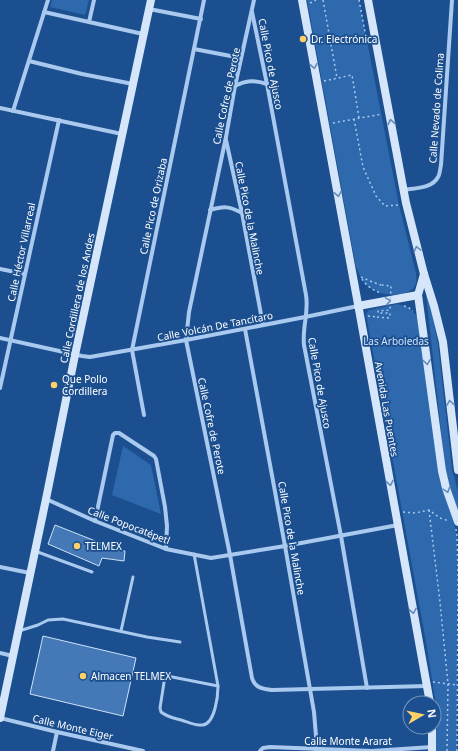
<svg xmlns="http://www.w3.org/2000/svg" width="458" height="751" font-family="'Noto Sans',sans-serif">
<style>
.green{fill:#2e69ad}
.building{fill:#4478b7;stroke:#cfe3fa}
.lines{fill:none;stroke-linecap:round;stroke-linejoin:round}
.path{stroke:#a9c9ee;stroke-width:1.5;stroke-dasharray:2 3;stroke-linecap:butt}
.lane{stroke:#a9c9ee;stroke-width:3}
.street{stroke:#a9c9ee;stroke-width:4}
.secondary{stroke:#d6e6fa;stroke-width:8}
.path-bridge{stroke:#a9c9ee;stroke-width:1.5;stroke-dasharray:2 3;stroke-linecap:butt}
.oneway{stroke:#668bba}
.poi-dot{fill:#ffd166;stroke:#1b4f8f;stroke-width:1.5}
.labels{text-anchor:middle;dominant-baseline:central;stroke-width:3.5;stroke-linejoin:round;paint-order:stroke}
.poi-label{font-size:10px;fill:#fff;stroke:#1b4f8f;text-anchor:start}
.street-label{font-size:10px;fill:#fff;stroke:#1b4f8f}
.park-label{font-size:10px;fill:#cfe3fa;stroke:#1b4f8f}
</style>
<rect width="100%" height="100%" fill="#1b4f8f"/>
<g class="green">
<path d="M52,0h37l-4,15 -35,-8z"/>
<path d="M307,0h52l40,205 17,68c0,3 1,7 0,10 -3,13 -27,14 -38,9 -4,-2 -10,-5 -13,-8 -4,-5 -6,-11 -9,-17z"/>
<path d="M426,294h2l10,50 14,125 6,23v18l-7,-17 -6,-25z"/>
<path d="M397,304l11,3 9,9 21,139 2,26 14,42 3,13 1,38 -1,177h-23l4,-34 -12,-75 -60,-328 3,-4z"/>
<path d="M123,446l28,19 10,49 -49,-19z"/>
</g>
<g class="building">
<path d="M55,525l48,19 -1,3 23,4 -1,10 -22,-3 -3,8 -51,-22z"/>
<path d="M43,636l93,22 -13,58 -93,-22z"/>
</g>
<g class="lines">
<g class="path">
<path d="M323,0l14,78"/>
<path d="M359,0l7,37"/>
<path d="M310,3l6,-3"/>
<path d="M324,81l28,-6 7,43"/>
<path d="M354,119l9,48 13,29 9,10 13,-1"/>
<path d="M333,123l49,-9"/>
<path d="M361,277l9,4 11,4"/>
<path d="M362,279c4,6 12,13 20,14"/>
<path d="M404,306l4,1 5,4"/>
<path d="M368,316l9,1"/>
<path d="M429,510l11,92 8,82 -1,67"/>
<path d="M403,512l12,1 14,-3 11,8 9,3"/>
<path d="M456,529l1,7 1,38 -1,177"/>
<path d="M433,682l24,3"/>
<path d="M436,709l1,12"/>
</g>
<g class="lane">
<path d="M35,551l57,21"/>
<path d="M19,631l19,-6 10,-5 15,-1 84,18 33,5"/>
<path d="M121,631l12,-54"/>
<path d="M157,674l61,12 -24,-132"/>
<path d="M165,676l-5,32 1,4c6,5 13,6 20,8 7,2 15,6 22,5 12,-2 15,-29 15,-39"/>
</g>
<g class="street">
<path d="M254,0l-19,86 -9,51 -37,175 -3,28 44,215 22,123c3,10 11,11 20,12l155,-4"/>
<path d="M149,9l52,10"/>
<path d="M44,12l99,22"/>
<path d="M252,12l15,72 39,211c3,17 -4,33 -2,50l37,191 26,152"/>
<path d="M89,22l5,-22"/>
<path d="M194,49l47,9"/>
<path d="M29,61l53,13 51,10"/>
<path d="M235,86c11,-6 20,-6 32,-2"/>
<path d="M0,108l122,26"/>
<path d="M13,111l35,-111"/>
<path d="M226,140l16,73 21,112"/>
<path d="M403,190c11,-2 29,-1 35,-13 2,-3 2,-8 3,-12l11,-165"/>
<path d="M210,210c14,-4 19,-4 32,3"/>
<path d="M0,269l25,5"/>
<path d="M245,329l40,217 29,166 2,24v15"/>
<path d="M0,338l82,18 8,1 96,-17 119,-23 53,-11"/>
<path d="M0,388l59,-268"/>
<path d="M144,415l-12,-65 72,-350"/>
<path d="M46,499l49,22 71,28 45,9 74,-12 113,-21"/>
<path d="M95,521l18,-86 2,-2h4l35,23 2,3 9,48 2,19 -1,23"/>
<path d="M0,567l30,6"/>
<path d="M0,653l13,3"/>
<path d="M0,718l57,14 86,19"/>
<path d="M53,751l4,-19"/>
<path d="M260,751l3,-3 7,-1 102,4 60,-4"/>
</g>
<g class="secondary">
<path d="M302,0l58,315 70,388"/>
<path d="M368,0l38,203 18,71 10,32 9,36 15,128"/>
<path d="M424,274l-6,21 24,176 4,17 12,34"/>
<path d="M358,306l60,-11"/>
<path d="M0,718l46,-219 29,-144 76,-355"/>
<path d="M432,751v-24"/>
</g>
<path class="path-bridge" d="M377,317l12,1 1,-1v-4h-12v-2l12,-1 1,-24 -10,-1"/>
</g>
<defs><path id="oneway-chevron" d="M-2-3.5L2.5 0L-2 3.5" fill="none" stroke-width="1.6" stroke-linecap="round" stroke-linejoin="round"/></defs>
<g class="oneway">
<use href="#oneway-chevron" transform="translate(314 66) rotate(80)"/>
<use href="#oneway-chevron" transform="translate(391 122) rotate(-101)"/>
<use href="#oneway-chevron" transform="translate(338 194) rotate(80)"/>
<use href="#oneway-chevron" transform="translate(417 249) rotate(-104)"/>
<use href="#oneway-chevron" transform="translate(388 301) rotate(-10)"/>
<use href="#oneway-chevron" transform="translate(427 362) rotate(82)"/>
<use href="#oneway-chevron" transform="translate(450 403) rotate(-97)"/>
<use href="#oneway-chevron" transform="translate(390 483) rotate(80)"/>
<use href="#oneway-chevron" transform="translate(447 490) rotate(73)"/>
<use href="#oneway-chevron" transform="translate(413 611) rotate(79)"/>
</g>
<g class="poi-dot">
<circle cx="303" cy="39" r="4"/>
<circle cx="54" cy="385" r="4"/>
<circle cx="77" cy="546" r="4"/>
<circle cx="83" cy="676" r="4"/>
</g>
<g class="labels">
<g class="poi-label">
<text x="311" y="39">Dr. Electrónica</text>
<text x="62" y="379">Que Pollo<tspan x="62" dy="12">Cordillera</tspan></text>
<text x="85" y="546">TELMEX</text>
<text x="91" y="676">Almacen TELMEX</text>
</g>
<g class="street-label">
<text transform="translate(271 64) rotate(79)">Calle Pico de Ajusco</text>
<text transform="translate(226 96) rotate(-78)">Calle Cofre de Perote</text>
<text transform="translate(436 108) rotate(-86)">Calle Nevado de Colima</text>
<text transform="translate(153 206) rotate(-78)">Calle Pico de Orizaba</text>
<text transform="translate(250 218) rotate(79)">Calle Pico de la Malinche</text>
<text transform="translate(21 252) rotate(-78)">Calle Héctor Villarreal</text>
<text transform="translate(77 298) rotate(-78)">Calle Cordillera de los Andes</text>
<text transform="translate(215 326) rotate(-11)">Calle Volcán De Tancítaro</text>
<text transform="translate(320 383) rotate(80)">Calle Pico de Ajusco</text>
<text transform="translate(387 409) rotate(80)">Avenida Las Puentes</text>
<text transform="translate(212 426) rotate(78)">Calle Cofre de Perote</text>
<text transform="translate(129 525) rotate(21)">Calle Popocatépetl</text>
<text transform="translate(292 538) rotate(80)">Calle Pico de la Malinche</text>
<text transform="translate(73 727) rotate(13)">Calle Monte Eiger</text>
<text x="348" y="741">Calle Monte Ararat</text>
</g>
<g class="park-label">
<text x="396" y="341">Las Arboledas</text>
</g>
</g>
<g transform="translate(422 715) rotate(81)"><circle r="19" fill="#1b4f8f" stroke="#7695bc"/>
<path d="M0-3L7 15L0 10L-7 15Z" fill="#ffd166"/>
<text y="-6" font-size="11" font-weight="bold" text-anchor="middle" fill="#ffffff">N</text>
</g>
</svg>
